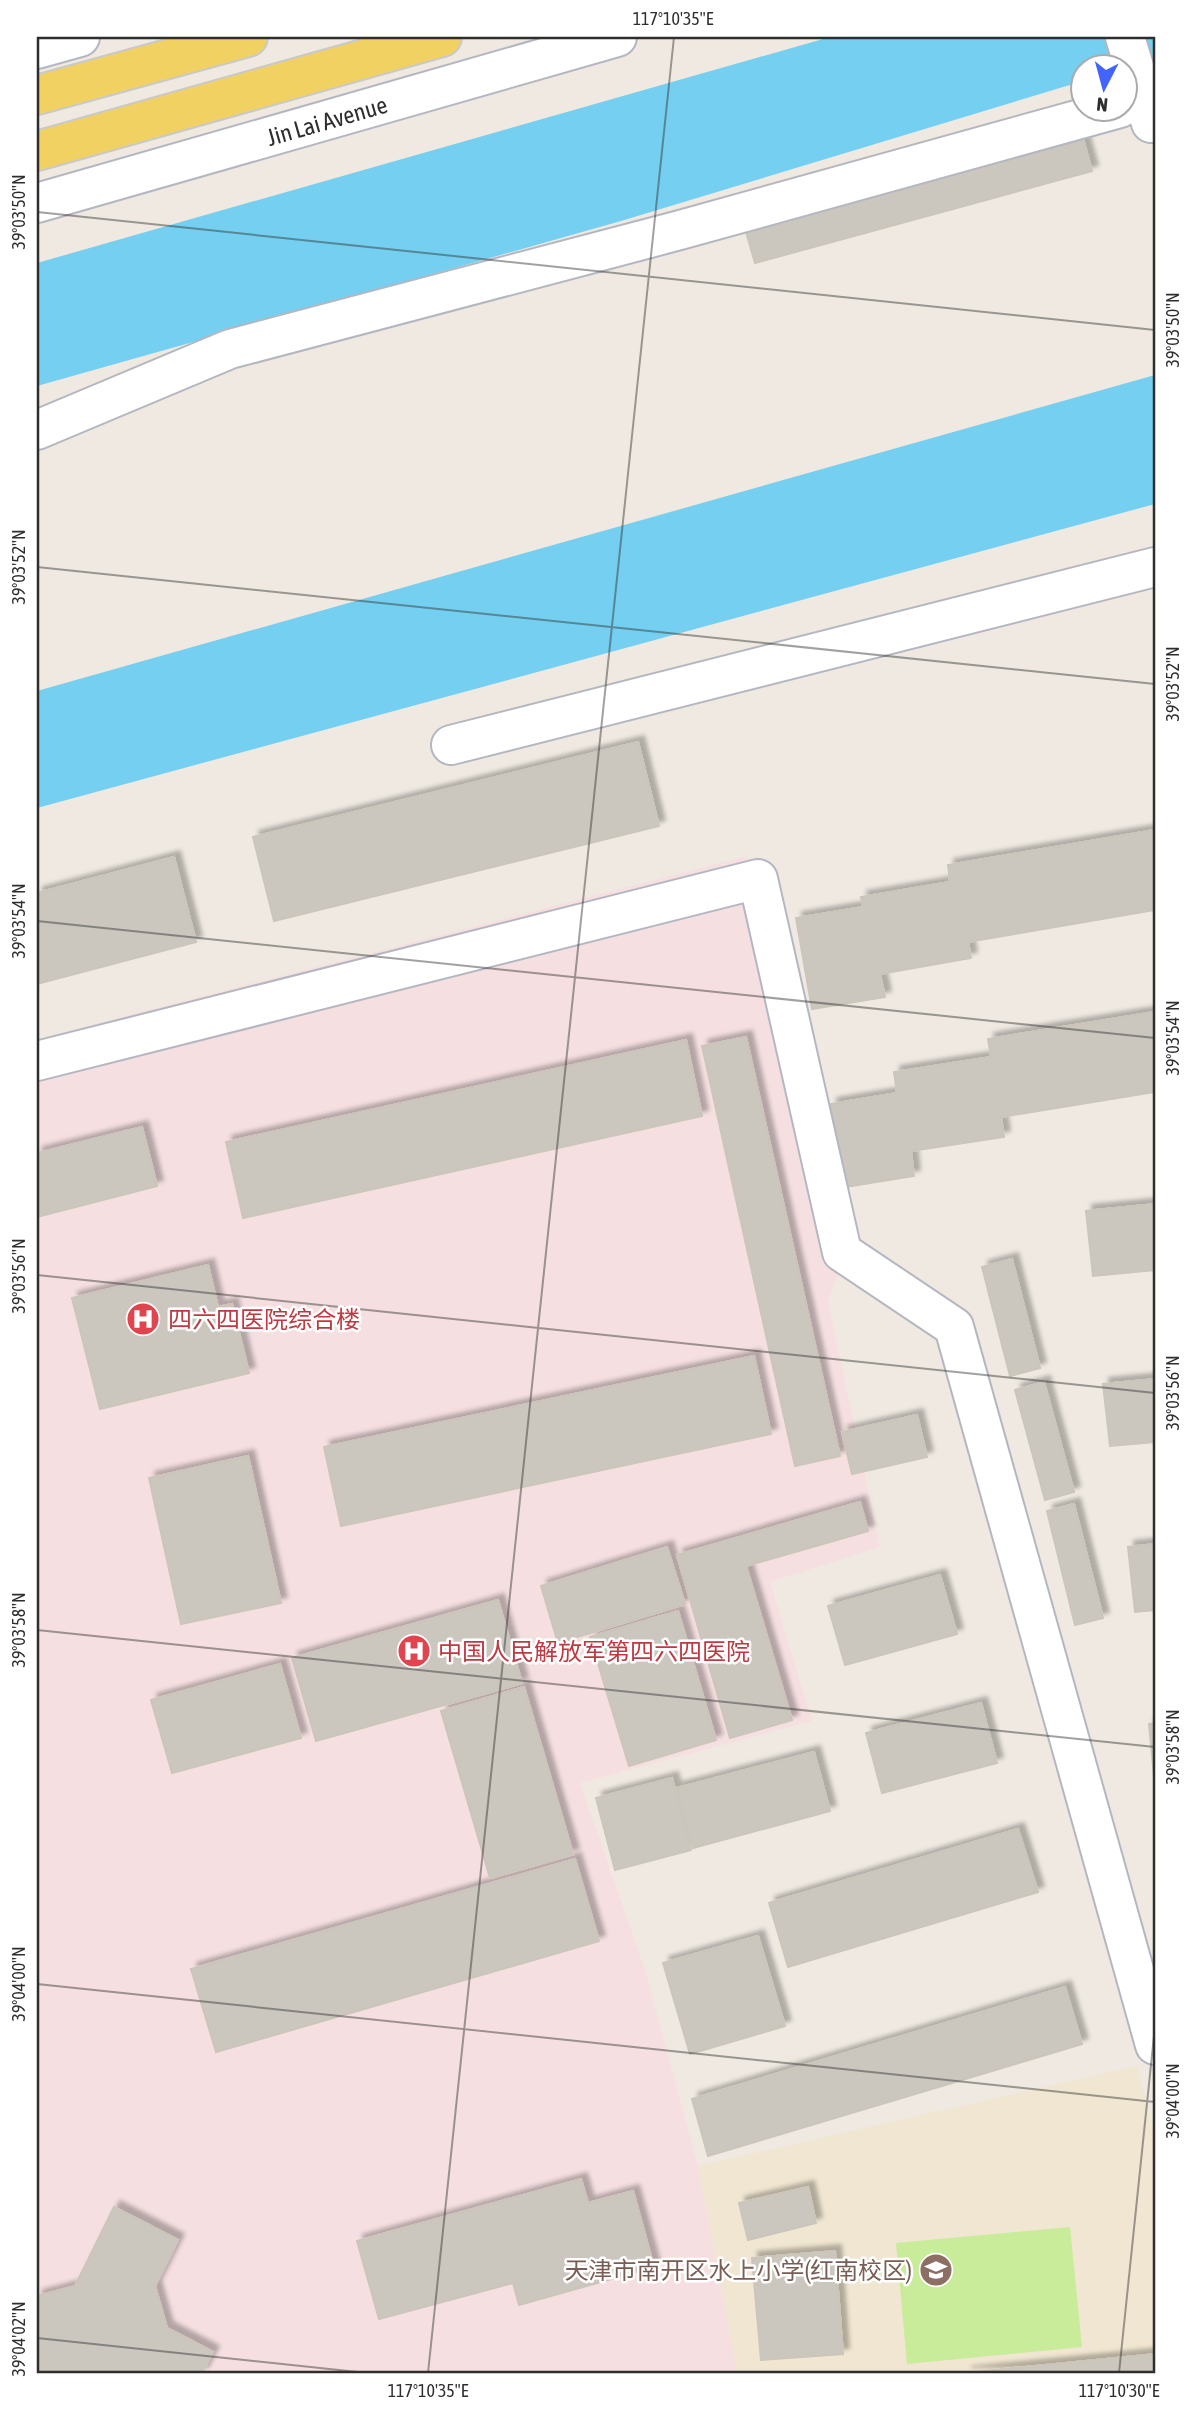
<svg xmlns="http://www.w3.org/2000/svg" width="1192" height="2410" font-family="'Asap Condensed','Noto Sans SC',sans-serif">
<style>
.education{fill:#f0e6d1}
.medical{fill:#f5dfe0}
.pitch{fill:#c9ec9a}
.water{fill:#75cff0}
.building{fill:#cbc7bf;stroke:#cbc5ba;stroke-width:2;filter:url(#shadow)}
.lines{fill:none;stroke-linecap:round;stroke-linejoin:round}
.minor-casing{stroke:#b4b7c1;stroke-width:42}
.tertiary-casing{stroke:#b4b7c1;stroke-width:42}
.primary-casing{stroke:#c9c9c9;stroke-width:42}
.minor{stroke:#fff;stroke-width:38}
.tertiary{stroke:#fff;stroke-width:38}
.primary{stroke:#f2d163;stroke-width:38}
.ticks{fill:none;stroke:#2e2e2e;stroke-width:2;stroke-opacity:0.45}
.labels{text-anchor:middle;dominant-baseline:central;stroke-width:5;stroke-linejoin:round;paint-order:stroke}
.street-label{font-size:24px;fill:#2e2e2e;stroke:#fff}
.health-label{font-size:24px;fill:#be3a42;stroke:#fff;text-anchor:start}
.education-label{font-size:24px;fill:#785e54;stroke:#fff;text-anchor:end}
.neatline{fill:none;stroke:#2e2e2e;stroke-width:2.5}
.ticks-label{font-size:18px;text-anchor:middle;fill:#2e2e2e}
</style>
<defs>
<filter id="shadow"><feDropShadow dx="6" dy="-6" stdDeviation="2" flood-color="#0004"/></filter>
</defs>
<rect width="100%" height="100%" fill="#efe9e1"/>
<path class="education" d="M1137,2066l18,68v239h-418l-39,-207z"/>
<path class="medical" d="M744,857l26,10 84,362 -26,72 52,246 -110,35 42,139 -232,62 65,187 53,196 39,207h-700v-1334z"/>
<path class="pitch" d="M1070,2227l12,120 -175,17 -11,-121z"/>
<g class="water">
<path d="M830,37h325v23l-29,9v-3h-42l-1,15 -462,140 -584,165v-123z"/>
<path d="M1155,375v129l-1118,304v-117z"/>
</g>
<g class="building">
<path d="M1081,132l11,39 -337,92 -11,-38z"/>
<path d="M638,742l21,84 -385,95 -21,-84z"/>
<path d="M1155,830v80l-187,32 3,16 -91,16 5,23 -73,12 -16,-91 67,-11 -2,-10 89,-15 -2,-17z"/>
<path d="M174,857l22,85 -159,42v-91z"/>
<path d="M1155,1012v80l-154,25 3,20 -93,14 3,25 -69,11 -14,-83 66,-11 -3,-21 97,-15 -3,-18z"/>
<path d="M746,1037l94,419 -45,10 -93,-420z"/>
<path d="M686,1040l16,76 -459,102 -17,-76z"/>
<path d="M142,1127l15,59 -120,31v-64z"/>
<path d="M1155,1204v66l-62,6 -7,-65z"/>
<path d="M1012,1259l28,109 -30,8 -28,-109z"/>
<path d="M208,1265l10,42 14,-3 17,69 -149,36 -28,-111z"/>
<path d="M754,1356l17,78 -430,92 -17,-79z"/>
<path d="M1155,1379v63l-45,4 -7,-62z"/>
<path d="M1044,1382l30,110 -29,8 -30,-110z"/>
<path d="M917,1415l10,42 -75,17 -10,-42z"/>
<path d="M248,1456l33,147 -100,21 -32,-146z"/>
<path d="M860,1502l8,29 -122,35 46,154 -62,18 -53,-183z"/>
<path d="M1074,1504l29,114 -28,7 -28,-114z"/>
<path d="M1155,1544v66l-20,2 -7,-65z"/>
<path d="M667,1547l18,57 -127,39 -17,-57z"/>
<path d="M940,1575l17,59 -112,31 -17,-59z"/>
<path d="M498,1600l24,83 -206,58 -24,-83z"/>
<path d="M678,1611l38,129 -87,26 -39,-129z"/>
<path d="M280,1664l21,74 -129,35 -21,-73z"/>
<path d="M524,1687l49,167 -83,24 -49,-167z"/>
<path d="M981,1703l16,60 -115,30 -16,-60z"/>
<path d="M1155,1723v64l-6,-63z"/>
<path d="M814,1752l16,59 -137,37 -16,-60z"/>
<path d="M672,1778l19,72 -76,20 -19,-72z"/>
<path d="M1018,1829l20,63 -250,75 -19,-64z"/>
<path d="M575,1859l24,82 -383,111 -25,-83z"/>
<path d="M758,1936l27,90 -95,28 -27,-91z"/>
<path d="M1065,1987l17,57 -374,112 -16,-57z"/>
<path d="M581,2179l7,24 45,-12 21,76 -135,38 -6,-22 -134,36 -22,-78z"/>
<path d="M808,2187l8,36 -68,17 -9,-37z"/>
<path d="M114,2207l64,33 -23,46 12,42 46,24 -11,21h-165v-77l38,-10z"/>
<path d="M835,2251l8,103 -82,6 -9,-102z"/>
<path d="M1155,2354v19h-190z"/>
</g>
<g class="lines">
<defs>
<g id="minor">
<path d="M1125,37l26,86"/>
<path d="M37,430l193,-81 450,-119 440,-122"/>
<path d="M451,745l704,-178"/>
<path d="M37,1061l721,-182 84,373 112,75 201,718"/>
</g>
<g id="tertiary">
<path d="M37,49l43,-12"/>
<path d="M37,203l580,-166"/>
</g>
<g id="primary">
<path d="M37,95l211,-58"/>
<path d="M37,151l405,-114"/>
</g>
</defs>
<use href="#minor" class="minor-casing"/>
<use href="#tertiary" class="tertiary-casing"/>
<use href="#primary" class="primary-casing"/>
<use href="#minor" class="minor"/>
<use href="#tertiary" class="tertiary"/>
<use href="#primary" class="primary"/>
</g>
<path class="ticks" d="M37,212l1118,118M37,567l1118,117M37,921l1118,117M37,1275l1118,118M37,1630l1118,117M37,1984l1118,118M37,2338l330,35M428,2373l246,-2336M1119,2373l36,-347"/>
<defs>
<symbol id="hospital-disc" viewBox="-11 -11 22 22"><circle r="9.5" fill="#e0444e" stroke="#fff"/><path d="M-5-5h3v3.5h4V-5h3V5h-3V1.5h-4V5h-3Z" fill="#fff"/></symbol>
<symbol id="school-disc" viewBox="-11 -11 22 22"><circle r="9.5" fill="#8d6e63" stroke="#fff"/><path d="M0-5L7-2L0 1L-7-2ZM-4 1L0 2.5L4 1V4Q0 6-4 4Z" fill="#fff"/></symbol>
</defs>
<g fill-rule="evenodd">
<use href="#hospital-disc" x="124" y="1300" width="38" height="38"/>
<use href="#hospital-disc" x="395" y="1632" width="38" height="38"/>
<use href="#school-disc" x="917" y="2251" width="38" height="38"/>
</g>
<g class="labels">
<g class="street-label">
<text transform="translate(327 121) rotate(-16)">Jin Lai Avenue</text>
</g>
<g class="health-label">
<text x="168" y="1319">四六四医院综合楼</text>
<text x="438" y="1651">中国人民解放军第四六四医院</text>
</g>
<g class="education-label">
<text x="912" y="2270">天津市南开区水上小学(红南校区)</text>
</g>
</g>
<rect width="1192" height="2410" fill="none" stroke="#ffffff" stroke-width="77"/>
<g transform="translate(1104 88) rotate(186)"><circle r="33" fill="#ffffff" stroke="#ababab" stroke-width="2"/>
<path d="M0-5L12 26L0 18L-12 26Z" fill="#4264fb"/>
<text y="-10" font-size="19" font-weight="bold" text-anchor="middle" fill="#2e2e2e">N</text>
</g>
<rect x="38" y="38" width="1116" height="2334" class="neatline"/>
<g class="ticks-label">
<text x="673" y="25">117°10'35"E</text>
<text transform="translate(19 212) rotate(-90)" y="6">39°03'50"N</text>
<text transform="translate(1173 330) rotate(-90)" y="6">39°03'50"N</text>
<text transform="translate(19 567) rotate(-90)" y="6">39°03'52"N</text>
<text transform="translate(1173 684) rotate(-90)" y="6">39°03'52"N</text>
<text transform="translate(19 921) rotate(-90)" y="6">39°03'54"N</text>
<text transform="translate(1173 1038) rotate(-90)" y="6">39°03'54"N</text>
<text transform="translate(19 1276) rotate(-90)" y="6">39°03'56"N</text>
<text transform="translate(1173 1393) rotate(-90)" y="6">39°03'56"N</text>
<text transform="translate(19 1630) rotate(-90)" y="6">39°03'58"N</text>
<text transform="translate(1173 1747) rotate(-90)" y="6">39°03'58"N</text>
<text transform="translate(19 1984) rotate(-90)" y="6">39°04'00"N</text>
<text transform="translate(1173 2101) rotate(-90)" y="6">39°04'00"N</text>
<text transform="translate(19 2339) rotate(-90)" y="6">39°04'02"N</text>
<text x="428" y="2397">117°10'35"E</text>
<text x="1119" y="2397">117°10'30"E</text>
</g>
</svg>
